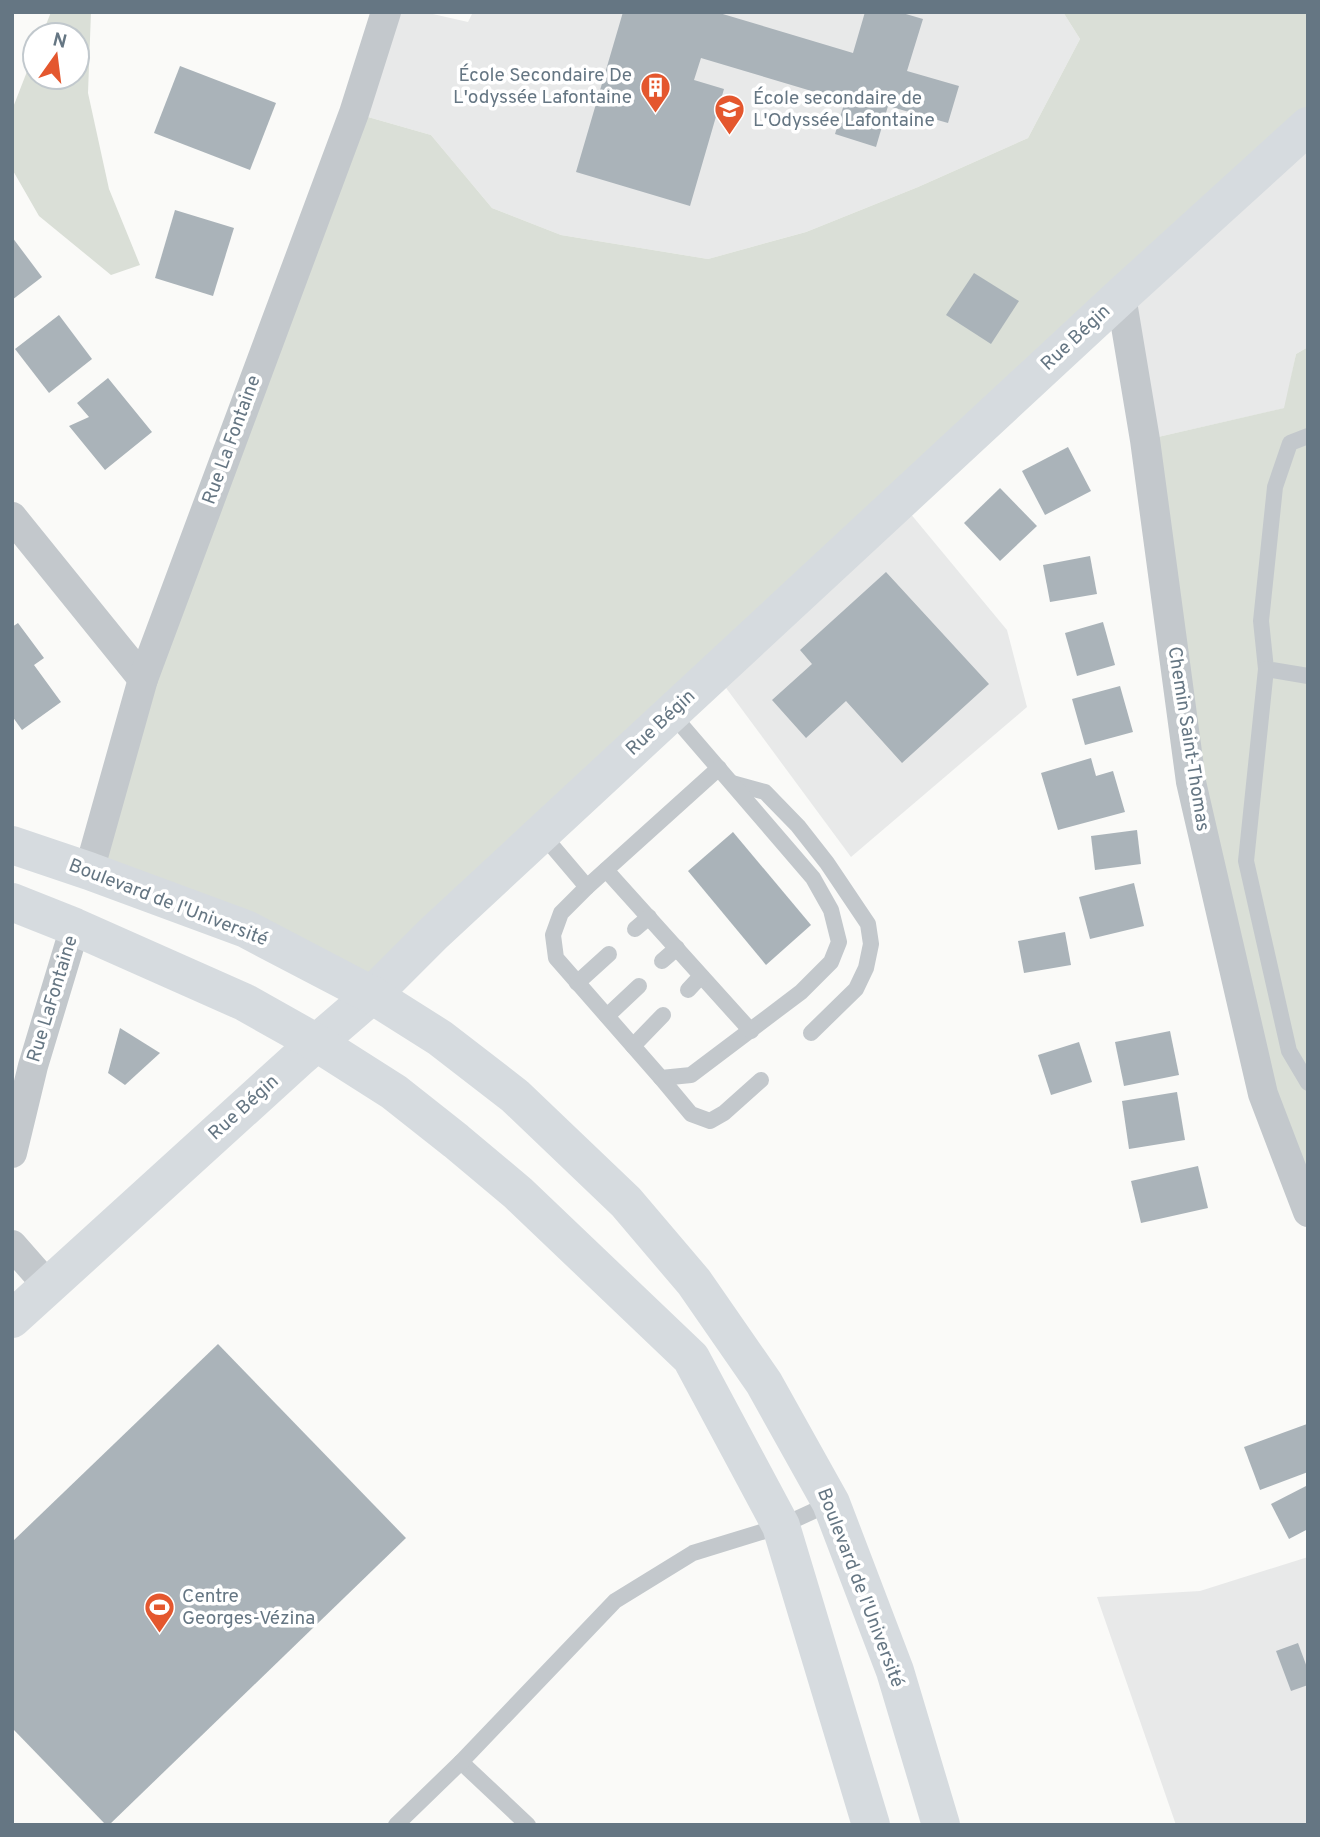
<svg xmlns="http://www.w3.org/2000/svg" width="1320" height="1837" font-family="Overpass,sans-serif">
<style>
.built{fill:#e8e9e9}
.green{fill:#dadfd7}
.building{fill:#aab3b9}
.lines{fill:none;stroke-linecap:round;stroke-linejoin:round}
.lane{stroke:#c3c8cc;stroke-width:16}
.street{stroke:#c3c8cc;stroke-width:30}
.secondary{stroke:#d6dbdf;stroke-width:38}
.primary{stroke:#d6dbdf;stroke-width:38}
.labels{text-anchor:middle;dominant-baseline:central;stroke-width:7;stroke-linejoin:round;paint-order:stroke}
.poi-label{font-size:19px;fill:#657683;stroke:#fff;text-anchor:start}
.street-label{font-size:19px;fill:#657683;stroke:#fff}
</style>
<rect width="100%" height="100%" fill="#fafaf8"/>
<g class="built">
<path d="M386,12h38l44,10 5,-10h590l17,27 -52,99 -110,49 -112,45 -98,27 -147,-24 -69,-27 -61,-73 -77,-22z"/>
<path d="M1308,126v221l-12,7 -11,54 -140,32 -24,-144z"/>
<path d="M900,501l107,129 20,77 -176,150 -136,-184z"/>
<path d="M1308,1557v268h-132l-79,-228 103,-6z"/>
</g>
<g class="green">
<path d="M51,12h40l-3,81 21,96 31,76 -29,10 -72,-59 -27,-47v-59l23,-59v26h42v-42h-35z"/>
<path d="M1063,12h245v114l-936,869 -283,-124 265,-758 77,22 61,73 69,27 147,24 98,-27 112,-45 110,-49 52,-99z"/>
<path d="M1308,347v865l-117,-430 -46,-342 139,-32 12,-54z"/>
</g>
<g class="building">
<path d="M623,12h93l137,41 12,-41h34l24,7 -16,52 52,15 -11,37 -60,-17 -12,41 -41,-13 10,-33 -144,-43 -7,22 30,9 -34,117 -114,-34z"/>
<path d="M180,66l96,37 -26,67 -96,-37z"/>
<path d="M175,210l59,18 -21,68 -58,-18z"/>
<path d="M12,237l30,40 -30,23z"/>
<path d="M974,273l45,28 -28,43 -45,-29z"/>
<path d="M59,315l33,44 -43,34 -34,-44z"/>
<path d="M108,378l44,54 -47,38 -36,-44 20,-9 -12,-14z"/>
<path d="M1068,447l23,44 -46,24 -23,-44z"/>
<path d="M1000,488l37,38 -37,35 -36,-38z"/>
<path d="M1090,556l7,38 -47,8 -7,-37z"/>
<path d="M886,572l103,112 -87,79 -56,-62 -40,37 -34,-38 40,-36 -12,-14z"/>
<path d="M1103,622l12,43 -38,11 -12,-43z"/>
<path d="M18,623l26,35 -10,7 27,37 -39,28 -10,-14v-89z"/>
<path d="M1120,686l13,46 -48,13 -13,-46z"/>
<path d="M1091,758l5,18 17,-5 12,41 -67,18 -17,-57z"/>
<path d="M1137,830l4,34 -46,6 -4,-34z"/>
<path d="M733,832l78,93 -45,40 -78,-94z"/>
<path d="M1134,883l10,43 -54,13 -11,-42z"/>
<path d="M1065,932l6,33 -47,8 -6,-32z"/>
<path d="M120,1028l40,25 -35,32 -17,-12z"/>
<path d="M1170,1031l9,44 -55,11 -9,-44z"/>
<path d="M1079,1042l13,40 -41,13 -13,-40z"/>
<path d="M1177,1092l8,48 -56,9 -7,-48z"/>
<path d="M1198,1166l10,42 -67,15 -10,-42z"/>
<path d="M218,1344l188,194 -297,287h-3l-94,-97v-186z"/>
<path d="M1307,1424l1,48 -48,18 -16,-43z"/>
<path d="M1308,1485v44l-19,10 -18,-35z"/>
<path d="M1298,1643l10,27v15l-17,6 -15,-40z"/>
</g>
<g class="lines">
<g class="lane">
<path d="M1308,436l-18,7 -15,44 -14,134 5,48 42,7"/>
<path d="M1266,669l-20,192 43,190 19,32"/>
<path d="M732,783l33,9 33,34 29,37 41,61 3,20 -5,24 -10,21 -45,44"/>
<path d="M542,834l45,53 -26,26 -8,22 3,23 105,120 30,-3 110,-83 30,-30 8,-20 -8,-32 -18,-32 -142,-165"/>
<path d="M606,870l145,161"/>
<path d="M587,887l132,-119"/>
<path d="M635,929l14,-12"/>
<path d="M662,961l15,-13"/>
<path d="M577,983l32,-29"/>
<path d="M688,990l13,-14"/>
<path d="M607,1016l32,-30"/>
<path d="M633,1046l30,-31"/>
<path d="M661,1078l30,36 19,7 14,-8 37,-33"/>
<path d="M461,1762l67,63"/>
<path d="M396,1825l65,-63 154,-161 78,-48 88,-27 50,-23"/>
</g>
<g class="street">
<path d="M1121,296l24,144 46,342 72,312 45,118"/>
<path d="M12,517l131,162"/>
<path d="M89,871l54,-192 211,-566 32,-101"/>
<path d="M12,1153l21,-87 42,-139"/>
<path d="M12,1245l37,42"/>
</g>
<path class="secondary" d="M12,1319l286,-260 74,-64 61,-61 688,-638 187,-170"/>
<g class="primary">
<path d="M12,845l77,26 157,58 126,66 68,43 75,58 111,106 68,80 70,101 67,120 64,168 46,154"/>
<path d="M12,902l63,25 169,75 73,41 77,49 62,49 62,52 173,165 90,168 90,299"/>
</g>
</g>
<defs>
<symbol id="building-pin" viewBox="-11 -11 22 30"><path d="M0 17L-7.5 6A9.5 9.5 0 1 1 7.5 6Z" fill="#e4572e" stroke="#fff"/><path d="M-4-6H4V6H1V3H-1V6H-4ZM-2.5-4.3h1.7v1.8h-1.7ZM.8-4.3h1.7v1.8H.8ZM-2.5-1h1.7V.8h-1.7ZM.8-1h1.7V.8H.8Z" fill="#fff"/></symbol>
<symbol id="school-pin" viewBox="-11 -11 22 30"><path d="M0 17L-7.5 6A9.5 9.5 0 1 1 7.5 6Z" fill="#e4572e" stroke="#fff"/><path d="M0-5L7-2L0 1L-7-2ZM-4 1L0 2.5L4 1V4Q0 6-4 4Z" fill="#fff"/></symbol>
<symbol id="stadium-pin" viewBox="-11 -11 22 30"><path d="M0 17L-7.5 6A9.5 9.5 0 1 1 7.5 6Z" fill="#e4572e" stroke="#fff"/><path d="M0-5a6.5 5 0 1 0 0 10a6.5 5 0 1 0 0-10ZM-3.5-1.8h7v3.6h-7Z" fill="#fff"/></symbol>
</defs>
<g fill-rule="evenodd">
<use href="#building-pin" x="638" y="70" width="35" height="47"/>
<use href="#school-pin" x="712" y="92" width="35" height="47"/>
<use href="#stadium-pin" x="142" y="1590" width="35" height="47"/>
</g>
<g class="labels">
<g class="poi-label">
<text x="632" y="76" text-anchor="end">École Secondaire De<tspan x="632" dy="22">L'odyssée Lafontaine</tspan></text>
<text x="753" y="99">École secondaire de<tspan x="753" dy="22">L'Odyssée Lafontaine</tspan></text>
<text x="182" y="1597">Centre<tspan x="182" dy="22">Georges-Vézina</tspan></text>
</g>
<g class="street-label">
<text transform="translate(1076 338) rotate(-43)">Rue Bégin</text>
<text transform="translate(232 440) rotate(-70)">Rue La Fontaine</text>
<text transform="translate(661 723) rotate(-43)">Rue Bégin</text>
<text transform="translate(1188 739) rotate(81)">Chemin Saint-Thomas</text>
<text transform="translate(168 903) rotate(21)">Boulevard de l'Université</text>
<text transform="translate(53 999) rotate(-73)">Rue LaFontaine</text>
<text transform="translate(244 1108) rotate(-42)">Rue Bégin</text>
<text transform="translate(860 1588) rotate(69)">Boulevard de l'Université</text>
</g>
</g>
<rect width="1320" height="1837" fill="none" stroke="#657683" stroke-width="28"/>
<g transform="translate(56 56) rotate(14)"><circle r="33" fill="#ffffff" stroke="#c1c8cd" stroke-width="2"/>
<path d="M0-5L12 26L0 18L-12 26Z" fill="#e4572e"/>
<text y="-10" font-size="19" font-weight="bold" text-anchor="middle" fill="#657683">N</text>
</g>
</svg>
